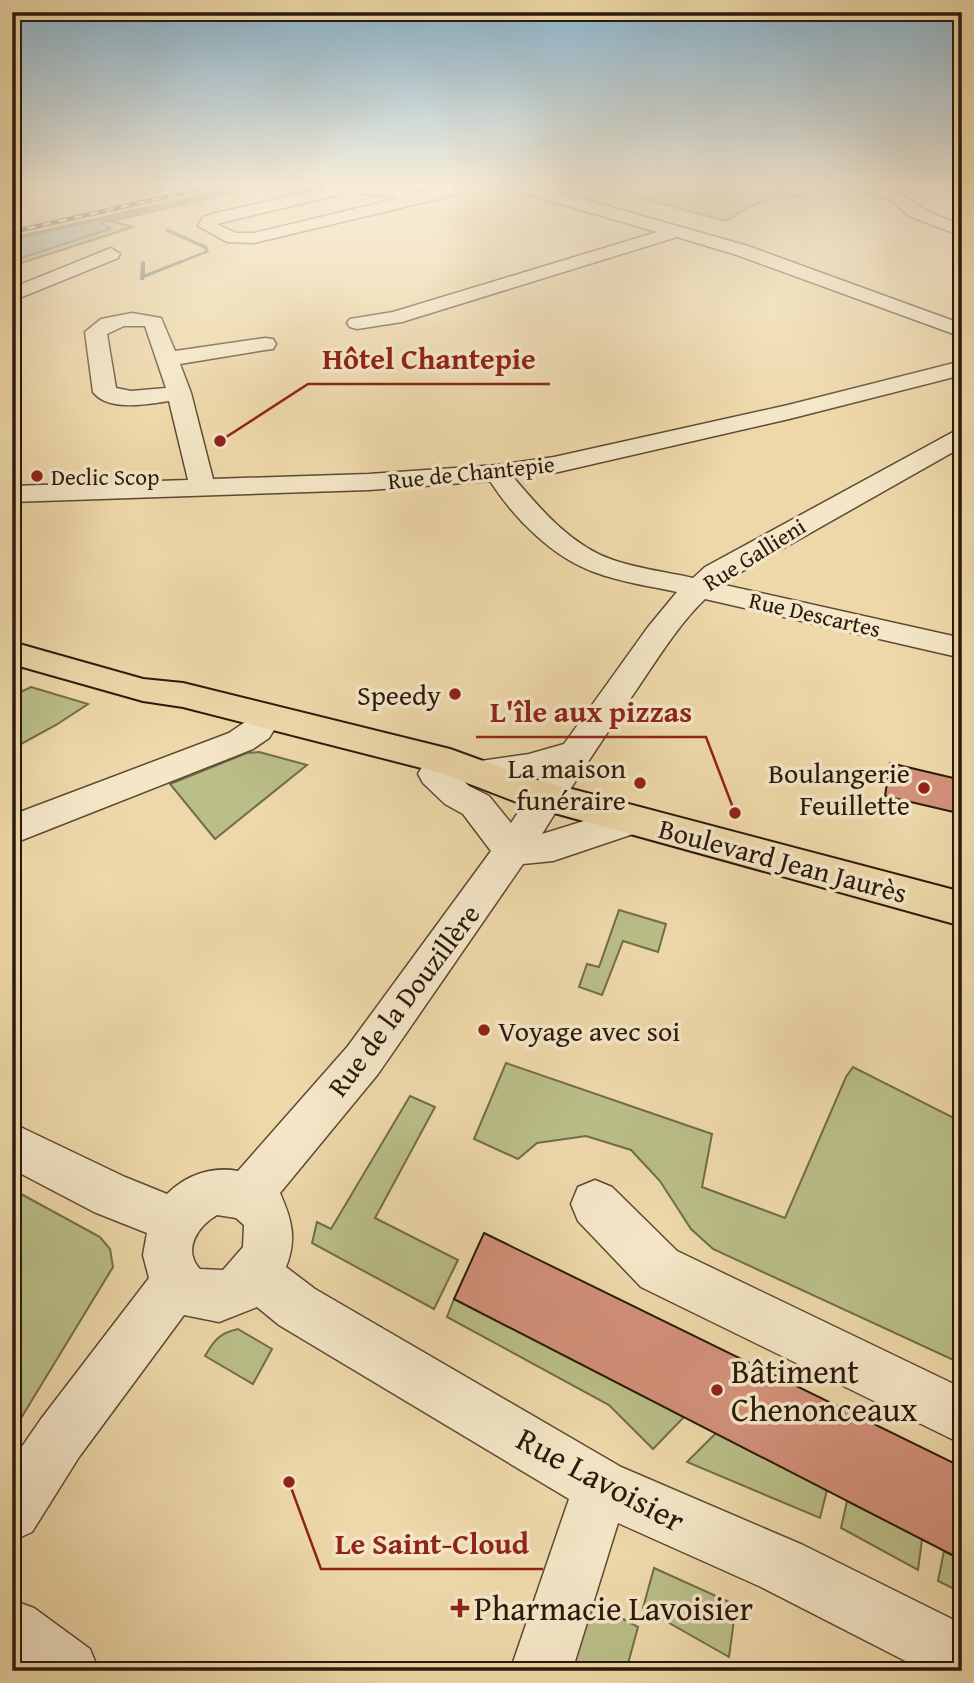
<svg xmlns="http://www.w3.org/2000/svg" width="974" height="1683" font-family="'Gentium Book Plus',serif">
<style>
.green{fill:#babe87;stroke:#726c4a;stroke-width:2}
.water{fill:#9cb8b1;stroke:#6e786f;stroke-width:2}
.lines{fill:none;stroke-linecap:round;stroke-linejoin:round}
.stream{fill:#6e786f;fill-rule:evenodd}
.building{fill:#d3917a;stroke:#2a190d;stroke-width:2}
.minor-casing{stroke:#5b4934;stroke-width:3}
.major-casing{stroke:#2a190d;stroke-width:4}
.minor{fill:#f4e6c7;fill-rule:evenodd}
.major{fill:#eed8a9;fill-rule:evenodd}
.rail-casing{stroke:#2a190d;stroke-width:4.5}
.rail{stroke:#f4e6c7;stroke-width:2.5;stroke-dasharray:8;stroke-linecap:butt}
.poi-dot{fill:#8f2418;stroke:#f4e6c7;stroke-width:2.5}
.labels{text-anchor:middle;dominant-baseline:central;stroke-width:7;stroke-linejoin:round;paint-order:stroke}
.far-street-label{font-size:23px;fill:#2a190d;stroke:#f4e6c7}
.far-poi-label{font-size:23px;fill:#2a190d;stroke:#f4e6c7;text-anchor:start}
.poi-label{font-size:28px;fill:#2a190d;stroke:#f4e6c7;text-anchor:end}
.street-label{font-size:28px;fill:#2a190d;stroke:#f4e6c7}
.near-poi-label{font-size:33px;fill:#2a190d;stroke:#f4e6c7;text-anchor:start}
.near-street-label{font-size:33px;fill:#2a190d;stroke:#f4e6c7}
.leader{fill:none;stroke:#8f2418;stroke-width:2.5}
.callout-dot{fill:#8f2418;stroke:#f4e6c7;stroke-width:2.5}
.callout-label{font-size:30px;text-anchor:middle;font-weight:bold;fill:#8f2418;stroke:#f4e6c7;stroke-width:7;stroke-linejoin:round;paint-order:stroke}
</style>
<rect width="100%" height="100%" fill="#eed8a9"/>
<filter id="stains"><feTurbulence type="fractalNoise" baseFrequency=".00286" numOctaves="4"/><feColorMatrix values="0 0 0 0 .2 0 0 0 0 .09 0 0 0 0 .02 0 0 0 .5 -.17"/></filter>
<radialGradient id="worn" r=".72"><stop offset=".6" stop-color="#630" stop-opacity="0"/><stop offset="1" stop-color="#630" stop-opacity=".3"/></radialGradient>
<g class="green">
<path d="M237,187l17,1 -142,33 21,6 -121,39v-28z"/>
<path d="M637,187h150l-62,34 -102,-28z"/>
<path d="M31,687l57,17 -32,21 -44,24v-53z"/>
<path d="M259,752l48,13 -92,74 -45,-55 77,-31z"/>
<path d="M619,910l47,14 -8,28 -35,-11 -21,54 -23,-8 8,-23 12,3z"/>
<path d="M506,1063l206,71 -10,53 83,31 61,-141 7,-10 109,55v242l-249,-115 -22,-20 -31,-48 -29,-31 -45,-14 -49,7 -19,16 -44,-20z"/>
<path d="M410,1096l25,11 -60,111 83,42 -24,49 -122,-66 5,-21 14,7z"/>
<path d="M12,1189l88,48 10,12 3,18 -101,166z"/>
<path d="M454,1299l230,118 -31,32 -44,-44 -162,-88z"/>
<path d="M238,1329l34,20 -19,35 -48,-28c9,-16 15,-23 33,-27z"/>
<path d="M716,1433l111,57 -7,28 -133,-56z"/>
<path d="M847,1501l75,38 -4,31 -77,-42z"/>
<path d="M944,1551l18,9v33l-24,-12z"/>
<path d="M654,1568l82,37 -7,52 -86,-49z"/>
<path d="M585,1598l53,29 -12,44h-64z"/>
</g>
<path class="water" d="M240,187l3,1 -142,34 9,7 -98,32v-21z"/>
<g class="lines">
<path class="stream" d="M165,229h4l38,17 2,6 -65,26v2h-4l1,-19 4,1v12l60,-23 -2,-3 -38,-17z"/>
</g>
<g class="building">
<path d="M890,763l72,17v34l-77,-18z"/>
<path d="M484,1233l478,234v93l-508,-261z"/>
</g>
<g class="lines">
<defs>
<g id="minor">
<path d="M328,187h68l25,5 24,-5h28l-2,4 -217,52 -27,-1 -29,-16 5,-9 9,-3zM349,192l50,6 -145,35h-18l-19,-9z"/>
<path d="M514,187h26l208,59 214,78v13l-228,-83 -57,-17 -275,85 -45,7 -7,-2 -3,-4 3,-4 43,-7 264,-80 -141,-41z"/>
<path d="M790,187h23l-2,4 -19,6 -8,-5z"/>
<path d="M864,187c35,0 29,2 56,20 12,8 28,12 42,18v11l-53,-20 -18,-16 -25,-9z"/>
<path d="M111,248l9,6 -2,4 -106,43v-13z"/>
<path d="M132,313l29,5 14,33 90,-13 8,1 3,5 -3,5 -8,1 -85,14 11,29 22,86 156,-5 129,-9 56,-8 234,-52 174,-44v14l-173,44 -235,54 -40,5c27,32 58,68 99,82 26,9 54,12 80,18l12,-11 248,-135 9,-2v17l-242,137 242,54v20l-257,-59c-27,26 -47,59 -68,90 -33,48 -64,95 -95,145l90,-28 13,4 5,10 -5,10 -92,31 -30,3 -145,210 -98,119c12,27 17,46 6,74l29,22 306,178 182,78 159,79v47h-37l-164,-84 -143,-64 -46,148h-62l59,-172 -290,-174 -22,-18 -38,15 -35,-7 -105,142 -47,75 -20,9v-80l29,-42 108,-141 -6,-23 4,-22 -53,-21 -82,-43v-46l113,54 42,17c19,-19 45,-28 71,-23l110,-125 143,-195 -28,-37 -18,-10 -22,-21 -5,-9 5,-9 12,-4 12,4 22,21 20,10 22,27 31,-47 -64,9 -12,-4 -5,-9 5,-9 63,-9 35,-10 84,-117 29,-35c-27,-6 -57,-10 -83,-20 -42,-15 -80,-54 -104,-91l-121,9 -357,12v-16l176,-6 -19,-79c-20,3 -61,11 -76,-9l-8,-60 16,-13zM124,326h21l21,62 -35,3 -15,-3 -9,-54zM217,1215l19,3 8,7 -1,22 -20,23 -23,-1c-18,-19 -2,-43 17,-54z"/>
<path d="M257,718l12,4 5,8 -5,8 -16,11 -241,95v-29l217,-82 16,-11z"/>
<path d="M595,1180l17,7 65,64 285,137v56l-321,-157 -63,-66 -7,-17 7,-17z"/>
<path d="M12,1600l22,8 56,41 9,22h-83l-4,-3z"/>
</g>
<path id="major" d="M12,642l131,37 40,4 267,66 80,29 432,114v34l-440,-122 -81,-31 -258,-66 -40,-6 -131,-37z"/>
</defs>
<use href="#minor" class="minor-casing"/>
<use href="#major" class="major-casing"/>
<use href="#minor" class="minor"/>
<use href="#major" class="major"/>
<defs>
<path id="rail" d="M12,232l197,-45"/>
</defs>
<use href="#rail" class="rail-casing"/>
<use href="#rail" class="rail"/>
</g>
<linearGradient id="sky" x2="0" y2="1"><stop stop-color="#89b6d2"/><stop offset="0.44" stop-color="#f7edd8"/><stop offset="1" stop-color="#f7edd8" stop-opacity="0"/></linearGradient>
<rect width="974" height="422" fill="url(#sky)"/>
<g class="poi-dot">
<circle cx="37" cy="476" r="7"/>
<circle cx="455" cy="694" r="7"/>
<circle cx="640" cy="783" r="7"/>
<circle cx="924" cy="788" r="7"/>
<circle cx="484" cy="1030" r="7"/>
<circle cx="717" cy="1390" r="7"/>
<path d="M456.5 1597.5h7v7h7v7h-7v7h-7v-7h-7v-7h7z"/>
</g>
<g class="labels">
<g class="far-street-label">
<text transform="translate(471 472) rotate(-6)">Rue de Chantepie</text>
<text transform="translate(754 554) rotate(-32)">Rue Gallieni</text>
<text transform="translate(815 614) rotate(13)">Rue Descartes</text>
</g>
<g class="far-poi-label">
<text x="51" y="476">Declic Scop</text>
</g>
<g class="poi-label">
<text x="441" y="694">Speedy</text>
<text x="626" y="767">La maison<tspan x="626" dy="32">funéraire</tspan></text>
<text x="910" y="772">Boulangerie<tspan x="910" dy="32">Feuillette</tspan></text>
<text x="498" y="1030" text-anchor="start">Voyage avec soi</text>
</g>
<g class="street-label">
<text transform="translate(783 860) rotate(15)">Boulevard Jean Jaurès</text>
<text transform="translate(403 1000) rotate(-53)">Rue de la Douzillère</text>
</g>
<g class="near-poi-label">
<text x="731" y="1371">Bâtiment<tspan x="731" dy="38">Chenonceaux</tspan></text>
<text x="474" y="1608">Pharmacie Lavoisier</text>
</g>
<g class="near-street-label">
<text transform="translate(601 1479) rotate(28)">Rue Lavoisier</text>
</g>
</g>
<path class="leader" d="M220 441L308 384H550M735 813L706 737H476M289 1482L321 1569H543"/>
<g class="callout-dot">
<circle cx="220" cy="441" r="7"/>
<circle cx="735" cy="813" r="7"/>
<circle cx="289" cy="1482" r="7"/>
</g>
<g class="callout-label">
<text x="429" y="369">Hôtel Chantepie</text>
<text x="591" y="722">L'île aux pizzas</text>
<text x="432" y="1554">Le Saint-Cloud</text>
</g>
<rect width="974" height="1683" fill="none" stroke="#eed8a9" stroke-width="42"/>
<rect x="14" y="14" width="946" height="1655" fill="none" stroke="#2a190d" stroke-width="3.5"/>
<rect x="21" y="21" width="932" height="1641" fill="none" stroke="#2a190d" stroke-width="2"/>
<rect width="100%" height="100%" filter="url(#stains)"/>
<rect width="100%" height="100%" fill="url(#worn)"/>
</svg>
